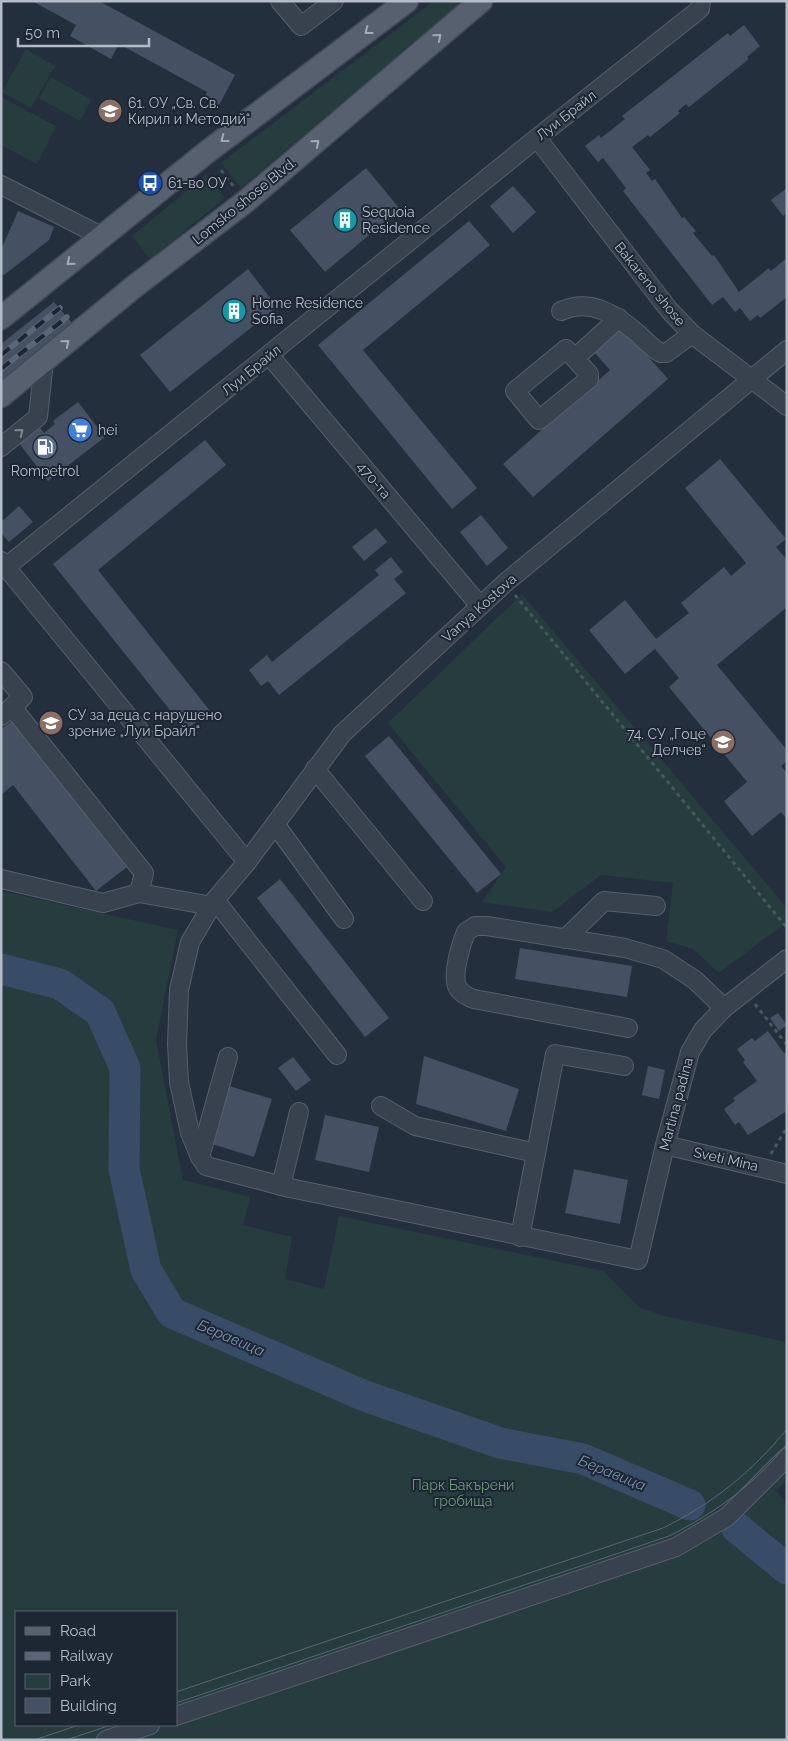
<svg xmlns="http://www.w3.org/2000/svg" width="788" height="1741" font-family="Raleway,sans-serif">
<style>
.green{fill:#263c3f;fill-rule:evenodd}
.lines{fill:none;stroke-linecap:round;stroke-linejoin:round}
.river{stroke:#394c67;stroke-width:31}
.building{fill:#455162}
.minor-casing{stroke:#565f6c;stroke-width:20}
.major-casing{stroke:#414a57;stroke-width:25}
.path{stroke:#44595c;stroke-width:3;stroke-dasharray:4 4;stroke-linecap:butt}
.minor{stroke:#38414e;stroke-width:18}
.major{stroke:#56606e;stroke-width:22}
.tram{stroke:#5a6575;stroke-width:1}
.rail-casing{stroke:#5a6575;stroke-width:5.5}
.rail{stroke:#1d2633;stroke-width:4;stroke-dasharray:11;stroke-linecap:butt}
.oneway{stroke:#a1aab7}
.oneway2{stroke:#7c8592}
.labels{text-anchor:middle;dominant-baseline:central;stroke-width:4;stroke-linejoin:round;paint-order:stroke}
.poi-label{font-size:14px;fill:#b4bcc9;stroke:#1d2633;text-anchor:start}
.street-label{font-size:14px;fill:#b4bcc9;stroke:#1d2633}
.park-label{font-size:14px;fill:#6b9a76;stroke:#1d2633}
.water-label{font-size:15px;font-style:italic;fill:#7c92b1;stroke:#1d2633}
</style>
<rect width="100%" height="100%" fill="#242f3e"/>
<g class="green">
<path d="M434,1h28l-221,187 -20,-25z"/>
<path d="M26,49l29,17 -24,42 -29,-16z"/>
<path d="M51,77l40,23 -11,21 -41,-23z"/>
<path d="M1,97l55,29 -19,38 -36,-19z"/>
<path d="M206,175l19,23 -75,61 -18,-23z"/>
<path d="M522,594l265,314v14l-68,51 -26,-24 -27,-8 7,-58 -72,-8 -49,37 -70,-10 24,-35 -118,-144z"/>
<path d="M1,891l177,39 -22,110 27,140 67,17 -7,28 49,12 -7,42 39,10 15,-73 264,55 37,37 25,8 122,26v138l-11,11 11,13v236h-786zM16,1612h160v113h-160z"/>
</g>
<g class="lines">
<g class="river">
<path d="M1,969l59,15 40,28 25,56 -1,101 22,101 26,43 193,83 135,47 83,16 107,46"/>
<path d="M737,1528l50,41"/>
</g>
</g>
<g class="building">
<path d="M32,1h67l136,74 -17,32 -15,-8 4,-7 -88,-48 -8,15 -41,-23 6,-11z"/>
<path d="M744,25l16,21 -13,11 2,2 -60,48 -3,-3 -8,7 2,2 -30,24 -2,-2 -16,12 18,23 -4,3 6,8 3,-2 27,39 2,-1 12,14 -3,2 19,23 2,-1 25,37 30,-24 2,3 16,-13v39l-27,21 -2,-3 -8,6 -10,-13 -5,4 -12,-15 -11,8 -89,-114 3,-3 -23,-30 -5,4 -13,-16 14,-11 2,3 24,-19 -3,-3 106,-83 2,3z"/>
<path d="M366,168l34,41 -75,63 -35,-42z"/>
<path d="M513,186l23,26 -23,21 -23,-27z"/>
<path d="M787,188v25l-4,3 -12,-16z"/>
<path d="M18,211l36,16 -5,13 -45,35 -3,-3v-22z"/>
<path d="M469,221l21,24 -127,105 114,138 -25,21 -134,-164z"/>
<path d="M248,269l29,38 -107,85 -30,-37z"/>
<path d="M54,302l19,22 -72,57v-37z"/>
<path d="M621,326l47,53 -135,118 -30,-33 107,-94 -17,-19z"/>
<path d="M78,402l27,35 -57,44 -39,-51 21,-16 14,19 11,-9 -2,-3z"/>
<path d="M205,440l21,25 -128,105 112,141 -24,19 -133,-166z"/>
<path d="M720,459l66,80 -10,8 11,13v47l-70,58 70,85v11l-6,5 6,7v46l-6,-7 -29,24 -28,-35 23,-19 -78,-95 10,-9 -24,-29 -30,25 -36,-44 36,-30 31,39 33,-26 -8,-10 43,-36 7,9 15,-13 -61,-75z"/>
<path d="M19,506l14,16 -24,20 -8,-9v-11z"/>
<path d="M481,515l27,33 -21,18 -27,-34z"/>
<path d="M376,528l11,14 -23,19 -12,-14z"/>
<path d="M391,557l12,15 -9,7 12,14 -127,102 -11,-14 -7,5 -12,-16 18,-15 5,7 107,-87 -4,-5z"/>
<path d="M12,721l115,146 -31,24 -83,-106 -12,10v-66z"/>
<path d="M389,736l112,138 -24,19 -112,-137z"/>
<path d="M280,879l109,139 -24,19 -108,-139z"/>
<path d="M520,948l112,18 -5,31 -112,-18z"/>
<path d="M778,1013l9,12 -8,6 -9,-13z"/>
<path d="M768,1031l16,22 3,-1v59l-39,24 -9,-13 -4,3 -11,-16 11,-8 -2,-3 24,-17 -14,-19 2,-2 -8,-11 15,-11 3,3z"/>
<path d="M424,1056l95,33 -13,42 -90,-27z"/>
<path d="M293,1057l18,23 -15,11 -18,-23z"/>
<path d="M648,1066l17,4 -6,29 -17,-4z"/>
<path d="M226,1085l46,14 -18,58 -45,-14z"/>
<path d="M325,1115l54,12 -10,45 -54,-12z"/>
<path d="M574,1169l54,11 -8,44 -55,-11z"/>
</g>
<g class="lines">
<defs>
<g id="minor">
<path d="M280,1l21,25 33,-25"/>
<path d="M537,138l132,172 23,24 95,72"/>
<path d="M1,185l100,51"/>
<path d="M561,311c29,-13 54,3 76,22 8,7 15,16 24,20h5l26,-19"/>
<path d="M566,349l23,25v5l-50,41 -24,-29z"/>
<path d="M787,350l-282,233 -163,151 -95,128 -32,38 -25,42 -11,48 -2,54 2,38 11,51 10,24 6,9 84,22 348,72 27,-115 25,-93 13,-22 21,-22 63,-49"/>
<path d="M269,355l211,251"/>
<path d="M575,358l44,-40"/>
<path d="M1,447l37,-30 6,-56"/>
<path d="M1,561l246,301"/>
<path d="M6,567l531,-429 163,-129 1,-8"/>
<path d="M1,671l22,26 -11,10"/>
<path d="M1,716l11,-9 132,166 -5,20"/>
<path d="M315,769l108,132"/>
<path d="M275,824l69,95"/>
<path d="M1,879l102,24 36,-10 73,13"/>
<path d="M215,900l122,155"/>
<path d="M565,939l39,-38 52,5"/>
<path d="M628,1028l-154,-29c-6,-2 -12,-5 -16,-11 -7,-11 3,-44 8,-56l9,-6h12l138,22 38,11 32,21 29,28"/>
<path d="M381,1106l34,20 121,27"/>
<path d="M665,1145l122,29"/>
<path d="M200,1157l28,-100"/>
<path d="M281,1186l18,-74"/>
<path d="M520,1237l35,-183 69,12"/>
<path d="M176,1716l500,-169 51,-30 60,-60"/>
<path d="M106,1740l44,-15"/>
</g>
<g id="major">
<path d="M1,318l206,-166 200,-151"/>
<path d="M1,396l134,-110 110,-84 236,-201"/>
</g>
</defs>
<use href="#minor" class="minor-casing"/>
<use href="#major" class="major-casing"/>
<g class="path">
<path d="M221,170l14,18"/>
<path d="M515,595l272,333"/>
<path d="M755,1004l32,41"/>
<path d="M771,1154l16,-27"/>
</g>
<use href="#minor" class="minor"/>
<use href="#major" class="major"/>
<g class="tram">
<path d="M176,1692l487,-164c49,-24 89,-56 124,-99"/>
<path d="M176,1703l493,-167c46,-23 85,-51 118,-92"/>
<path d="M34,1740l45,-15"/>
<path d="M66,1740l45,-15"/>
</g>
<defs>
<g id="rail">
<path d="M1,355l59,-47"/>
<path d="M1,369l66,-52"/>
</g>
</defs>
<use href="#rail" class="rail-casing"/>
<use href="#rail" class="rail"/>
</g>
<defs><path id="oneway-chevron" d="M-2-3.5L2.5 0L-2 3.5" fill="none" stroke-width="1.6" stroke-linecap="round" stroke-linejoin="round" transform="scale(1.25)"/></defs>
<g class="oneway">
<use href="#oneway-chevron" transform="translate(368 31) rotate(143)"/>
<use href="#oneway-chevron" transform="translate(438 37) rotate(-40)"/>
<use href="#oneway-chevron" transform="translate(224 139) rotate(143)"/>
<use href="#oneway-chevron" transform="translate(316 143) rotate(-40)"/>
<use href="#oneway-chevron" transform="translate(70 262) rotate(141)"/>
<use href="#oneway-chevron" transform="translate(66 343) rotate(-39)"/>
</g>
<use class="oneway2" href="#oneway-chevron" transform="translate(20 432) rotate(-39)"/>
<defs>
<symbol id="school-disc" viewBox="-11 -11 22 22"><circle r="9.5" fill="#8d6e63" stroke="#1d2633"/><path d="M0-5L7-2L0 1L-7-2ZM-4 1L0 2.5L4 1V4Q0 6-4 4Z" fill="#fff"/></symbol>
<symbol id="bus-disc" viewBox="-11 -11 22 22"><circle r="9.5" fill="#1a4fb4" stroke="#1d2633"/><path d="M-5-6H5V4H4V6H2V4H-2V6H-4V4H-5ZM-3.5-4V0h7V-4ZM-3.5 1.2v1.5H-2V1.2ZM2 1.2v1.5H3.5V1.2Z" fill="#fff"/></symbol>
<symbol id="building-disc" viewBox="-11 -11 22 22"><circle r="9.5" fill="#0f9aa8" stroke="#1d2633"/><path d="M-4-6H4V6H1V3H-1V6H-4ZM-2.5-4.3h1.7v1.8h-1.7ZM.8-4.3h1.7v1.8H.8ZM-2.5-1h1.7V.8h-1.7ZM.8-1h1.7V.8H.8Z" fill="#fff"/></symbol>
<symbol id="supermarket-disc" viewBox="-11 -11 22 22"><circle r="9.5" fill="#3f7fe0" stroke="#1d2633"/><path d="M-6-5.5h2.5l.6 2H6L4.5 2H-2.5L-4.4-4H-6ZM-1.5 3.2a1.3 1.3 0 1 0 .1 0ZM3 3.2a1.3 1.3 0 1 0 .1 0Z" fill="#fff"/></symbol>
<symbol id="fuel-disc" viewBox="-11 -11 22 22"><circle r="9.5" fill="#5c6f8a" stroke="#1d2633"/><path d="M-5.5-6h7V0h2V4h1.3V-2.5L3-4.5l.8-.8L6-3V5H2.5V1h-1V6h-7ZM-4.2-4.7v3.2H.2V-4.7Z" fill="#fff"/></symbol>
</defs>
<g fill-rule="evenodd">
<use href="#school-disc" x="96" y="97" width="28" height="28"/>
<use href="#bus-disc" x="136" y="169" width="28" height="28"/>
<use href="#building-disc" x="331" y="206" width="28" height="28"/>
<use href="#building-disc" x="220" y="297" width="28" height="28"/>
<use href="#supermarket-disc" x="66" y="416" width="28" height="28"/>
<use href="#fuel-disc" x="31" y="433" width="28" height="28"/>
<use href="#school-disc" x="37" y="709" width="28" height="28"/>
<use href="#school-disc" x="709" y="728" width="28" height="28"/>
</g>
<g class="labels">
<g class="poi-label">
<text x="128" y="103">61. ОУ „Св. Св.<tspan x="128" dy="16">Кирил и Методий“</tspan></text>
<text x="168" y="183">61-во ОУ</text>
<text x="362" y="212">Sequoia<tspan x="362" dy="16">Residence</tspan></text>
<text x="252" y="303">Home Residence<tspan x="252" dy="16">Sofia</tspan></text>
<text x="98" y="430">hei</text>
<text x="45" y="471" text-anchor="middle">Rompetrol</text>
<text x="68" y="715">СУ за деца с нарушено<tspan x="68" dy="16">зрение „Луи Брайл“</tspan></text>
<text x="706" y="734" text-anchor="end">74. СУ „Гоце<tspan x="706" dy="16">Делчев“</tspan></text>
</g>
<g class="street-label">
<text transform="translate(566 115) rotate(-38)">Луи Брайл</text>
<text transform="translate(244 201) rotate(-39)">Lomsko shose Blvd.</text>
<text transform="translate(650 284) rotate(51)">Bakareno shose</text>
<text transform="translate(251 370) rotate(-39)">Луи Брайл</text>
<text transform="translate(374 480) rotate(50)">470-та</text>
<text transform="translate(479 608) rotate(-42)">Vanya Kostova</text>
<text transform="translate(676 1104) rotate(-75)">Martina padina</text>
<text transform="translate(726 1159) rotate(13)">Sveti Mina</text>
</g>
<g class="park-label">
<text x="463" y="1485">Парк Бакърени<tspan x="463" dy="16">гробища</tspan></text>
</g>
<g class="water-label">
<text transform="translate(231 1338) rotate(23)">Беравица</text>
<text transform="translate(612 1473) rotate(22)">Беравица</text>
</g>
</g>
<rect width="788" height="1741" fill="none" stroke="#b4bcc9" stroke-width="5"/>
<rect x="15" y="1611" width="162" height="115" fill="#1d2633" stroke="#59626f"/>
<rect x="25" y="1627" width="25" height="8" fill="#56606e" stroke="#59626f"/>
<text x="60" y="1636" font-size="15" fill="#b4bcc9">Road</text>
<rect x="25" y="1652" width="25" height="8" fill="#5a6575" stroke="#59626f"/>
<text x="60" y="1661" font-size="15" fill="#b4bcc9">Railway</text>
<rect x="25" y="1674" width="25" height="15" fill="#263c3f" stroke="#59626f"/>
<text x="60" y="1686" font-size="15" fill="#b4bcc9">Park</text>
<rect x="25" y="1698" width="25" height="15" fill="#455162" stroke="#59626f"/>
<text x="60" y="1711" font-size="15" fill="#b4bcc9">Building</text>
<path d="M18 38v8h131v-8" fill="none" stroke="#b4bcc9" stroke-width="2.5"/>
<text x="25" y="38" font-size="15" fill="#b4bcc9" stroke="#1d2633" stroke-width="4" paint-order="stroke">50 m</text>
</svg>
